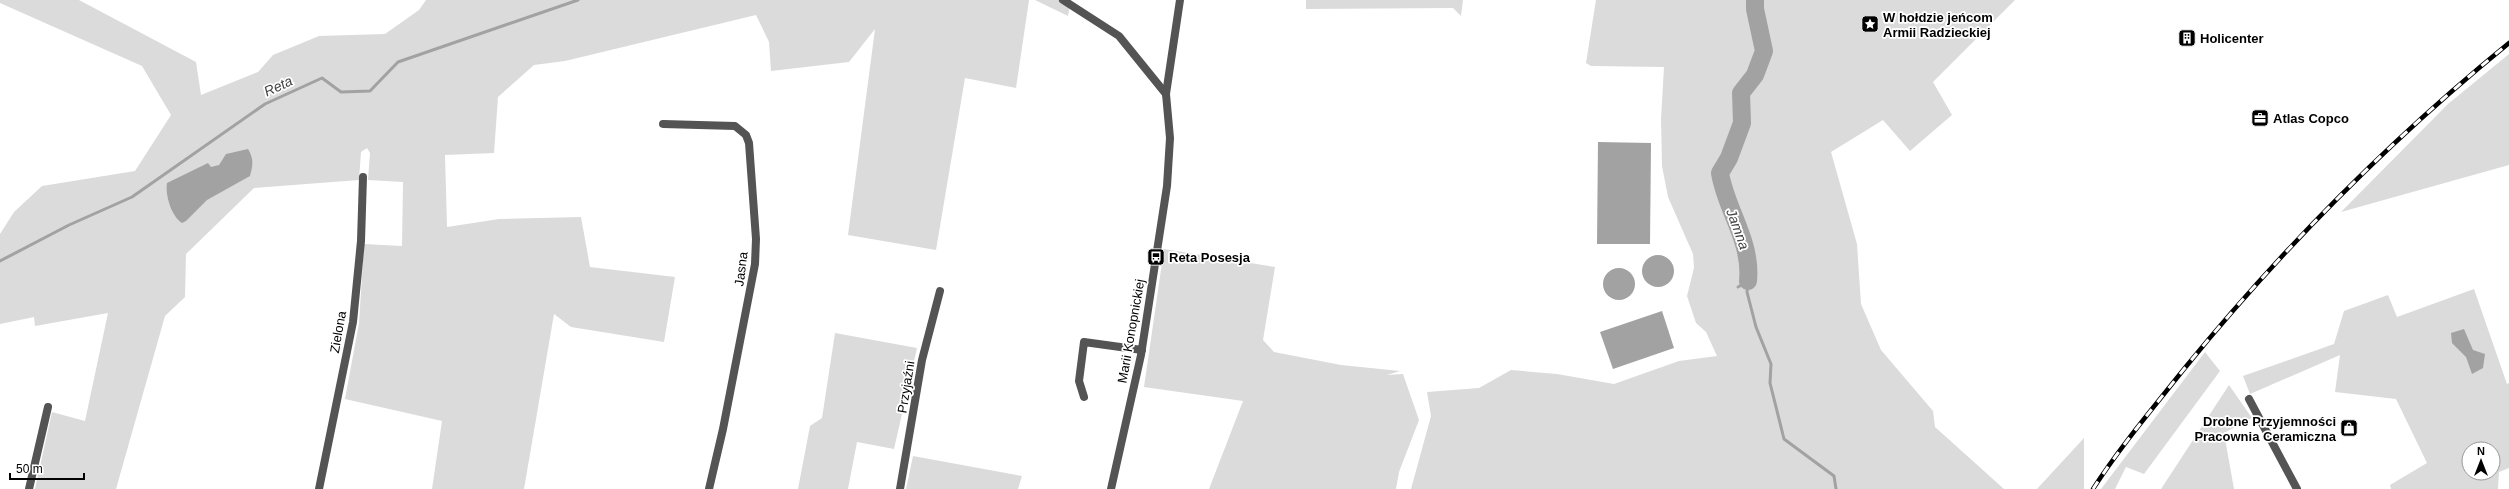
<svg xmlns="http://www.w3.org/2000/svg" width="2509" height="489" font-family="Arial,sans-serif">
<style>
.green{fill:#dbdbdb;fill-rule:evenodd}
.water{fill:#a2a2a2}
.lines{fill:none;stroke-linecap:round;stroke-linejoin:round}
.stream{stroke:#a2a2a2;stroke-width:3}
.river{stroke:#a2a2a2;stroke-width:18}
.street{stroke:#545454;stroke-width:8}
.rail-casing{stroke:#000;stroke-width:4.5}
.rail{stroke:#fff;stroke-width:3;stroke-dasharray:9;stroke-linecap:butt}
.labels{text-anchor:middle;dominant-baseline:central;stroke-width:3.5;stroke-linejoin:round;paint-order:stroke}
.poi-label{font-size:13px;font-weight:bold;fill:#000;stroke:#fff;text-anchor:start}
.street-label{font-size:13px;fill:#000;stroke:#fff}
.water-label{font-size:14px;font-style:italic;fill:#434343;stroke:#fff}
</style>
<rect width="100%" height="100%" fill="#fff"/>
<g class="green">
<path d="M0,0h79l117,62 5,33 57,-23 15,-17 46,-19 66,-2 34,-24 7,-10h603l-13,88 -51,-10 -29,172 -88,-15 27,-206 -26,33 -78,9 -2,-29 -13,-27 -191,46 -31,4 -36,32 -4,56 -49,2 2,72 52,-8 82,-2 9,50 85,10 -11,65 -93,-15 -17,-13 -30,175h-92l10,-68 -97,-22 14,-76 5,-79 38,2 1,-64 -35,-2 2,-27 -3,-5 -6,4 -2,28 -105,8 -68,66 -1,43 -20,19 -49,173h-81l17,-77 33,9 23,-108 -73,13 -1,-9 -34,7v-90l14,-22 28,-26 93,-15 36,-56 -29,-49 -142,-63z"/>
<path d="M1035,0h36l-3,16z"/>
<path d="M1306,0h157l-2,16 -8,-8 -147,1z"/>
<path d="M1596,0h419l-82,82 19,33 -42,36 -27,-31 -52,32 26,92 4,60 20,46 52,61 2,16 69,62h-593l20,-73 -4,-24 52,-4 32,-18 46,4 57,10 65,-23 38,-5 -11,-24 -10,-9 -9,-27 7,-28 -1,-14 -25,-57 -6,-31 -1,-47 3,-52 -73,-1 -5,-3z"/>
<path d="M2509,54v111l-168,47 107,-108z"/>
<path d="M1164,249l111,18 -12,73 11,12 67,13 59,6 -13,4 16,-1 16,46 -20,52 -3,17h-187l34,-88 -99,-14z"/>
<path d="M2474,289l33,95 2,-1v85l-10,4 -1,17h-107l-1,-4 37,-22 -31,-64 -61,-7 5,-37 -90,39 -7,-18 91,-32 10,-33 44,-16 9,22zM2469,449h24v24h-24z"/>
<path d="M835,333l82,15 -23,101 -37,-7 -9,47h-50l12,-63 12,-8z"/>
<path d="M2205,352l15,19 -76,103 -18,-7 -11,22h-14z"/>
<path d="M2229,385l23,33 -28,15 10,56h-73z"/>
<path d="M2084,438v51h-47z"/>
<path d="M913,456l109,20 -4,13h-112z"/>
</g>
<g class="water">
<path d="M1598,142l53,1 -1,101h-53z"/>
<path d="M248,149c6,10 5,16 2,27l-43,24 -21,21 -4,2c-11,-7 -17,-29 -15,-40l41,-20 3,4 8,-2 7,-11z"/>
<circle cx="1658" cy="271" r="16"/>
<circle cx="1619" cy="284" r="16"/>
<path d="M1662,311l12,37 -61,21 -13,-37z"/>
<path d="M2464,329l9,21 12,4 -2,14 -11,6 -6,-17 -14,-14 -1,-10z"/>
</g>
<g class="lines">
<g class="stream">
<path d="M0,261l69,-36 63,-28 133,-93 57,-26 19,14 29,-1 28,-29 180,-62"/>
<path d="M1748,281l-1,11 9,35 15,37 -1,19 14,56 50,37 2,13"/>
<path d="M1738,287l10,-6"/>
</g>
<path class="river" d="M1748,281c4,-40 -22,-71 -28,-108l9,-15 13,-35 -1,-30 14,-18 9,-24 -9,-42v-9"/>
<g class="street">
<path d="M1063,0l56,36 47,58 4,44 -3,48 -26,169 -30,134"/>
<path d="M1166,94l14,-94"/>
<path d="M663,124l72,2 11,9 3,8 7,96 -1,25 -32,165 -14,60"/>
<path d="M1084,397l-5,-16 5,-39 58,8"/>
<path d="M2249,399l48,90"/>
<path d="M29,489l19,-82"/>
<path d="M319,489l34,-167 8,-81 2,-64"/>
<path d="M900,489l22,-129 18,-69"/>
</g>
<defs>
<path id="rail" d="M2093,489c27,-42 60,-81 91,-120 97,-119 206,-229 325,-326"/>
</defs>
<use href="#rail" class="rail-casing"/>
<use href="#rail" class="rail"/>
</g>
<defs>
<symbol id="sight-square" viewBox="-11 -11 22 22"><rect x="-9" y="-9" width="18" height="18" rx="4" fill="#000" stroke="#fff"/><path d="M0-6L1.8-2.2L6-1.7L2.9 1.2L3.7 5.4L0 3.3L-3.7 5.4L-2.9 1.2L-6-1.7L-1.8-2.2Z" fill="#fff"/></symbol>
<symbol id="building-square" viewBox="-11 -11 22 22"><rect x="-9" y="-9" width="18" height="18" rx="4" fill="#000" stroke="#fff"/><path d="M-4-6H4V6H1V3H-1V6H-4ZM-2.5-4.3h1.7v1.8h-1.7ZM.8-4.3h1.7v1.8H.8ZM-2.5-1h1.7V.8h-1.7ZM.8-1h1.7V.8H.8Z" fill="#fff"/></symbol>
<symbol id="office-square" viewBox="-11 -11 22 22"><rect x="-9" y="-9" width="18" height="18" rx="4" fill="#000" stroke="#fff"/><path d="M-6-3h4V-5.5h4V-3h4V5H-6ZM-1-4.5V-3h2v-1.5ZM-6 0V1H6V0Z" fill="#fff"/></symbol>
<symbol id="bus-square" viewBox="-11 -11 22 22"><rect x="-9" y="-9" width="18" height="18" rx="4" fill="#000" stroke="#fff"/><path d="M-5-6H5V4H4V6H2V4H-2V6H-4V4H-5ZM-3.5-4V0h7V-4ZM-3.5 1.2v1.5H-2V1.2ZM2 1.2v1.5H3.5V1.2Z" fill="#fff"/></symbol>
<symbol id="shop-square" viewBox="-11 -11 22 22"><rect x="-9" y="-9" width="18" height="18" rx="4" fill="#000" stroke="#fff"/><path d="M-5-2.5h2.3a2.7 3.5 0 0 1 5.4 0H5L5.5 6h-11ZM-1.5-2.5h3a1.5 2.3 0 0 0-3 0Z" fill="#fff"/></symbol>
</defs>
<g fill-rule="evenodd">
<use href="#sight-square" x="1860" y="14" width="20" height="20"/>
<use href="#building-square" x="2177" y="28" width="20" height="20"/>
<use href="#office-square" x="2250" y="108" width="20" height="20"/>
<use href="#bus-square" x="1146" y="247" width="20" height="20"/>
<use href="#shop-square" x="2339" y="418" width="20" height="20"/>
</g>
<g class="labels">
<g class="poi-label">
<text x="1883" y="17">W hołdzie jeńcom<tspan x="1883" dy="15">Armii Radzieckiej</tspan></text>
<text x="2200" y="38">Holicenter</text>
<text x="2273" y="118">Atlas Copco</text>
<text x="1169" y="257">Reta Posesja</text>
<text x="2336" y="421" text-anchor="end">Drobne Przyjemności<tspan x="2336" dy="15">Pracownia Ceramiczna</tspan></text>
</g>
<g class="street-label">
<text transform="translate(741 269) rotate(-83)">Jasna</text>
<text transform="translate(1131 331) rotate(-80)">Marii Konopnickiej</text>
<text transform="translate(338 332) rotate(-80)">Zielona</text>
<text transform="translate(906 387) rotate(-81)">Przyjaźni</text>
</g>
<g class="water-label">
<text transform="translate(278 86) rotate(-25)">Reta</text>
<text transform="translate(1738 229) rotate(70)">Jamna</text>
</g>
</g>
<g transform="translate(2481 461)"><circle r="19" fill="#ffffff" stroke="#999999"/>
<path d="M0-3L7 15L0 10L-7 15Z" fill="#000000"/>
<text y="-6" font-size="11" font-weight="bold" text-anchor="middle" fill="#000000">N</text>
</g>
<path d="M10 473v6h74v-6" fill="none" stroke="#000000" stroke-width="2"/>
<text x="16" y="473" font-size="12" fill="#000000" stroke="#ffffff" stroke-width="3" paint-order="stroke">50 m</text>
</svg>
